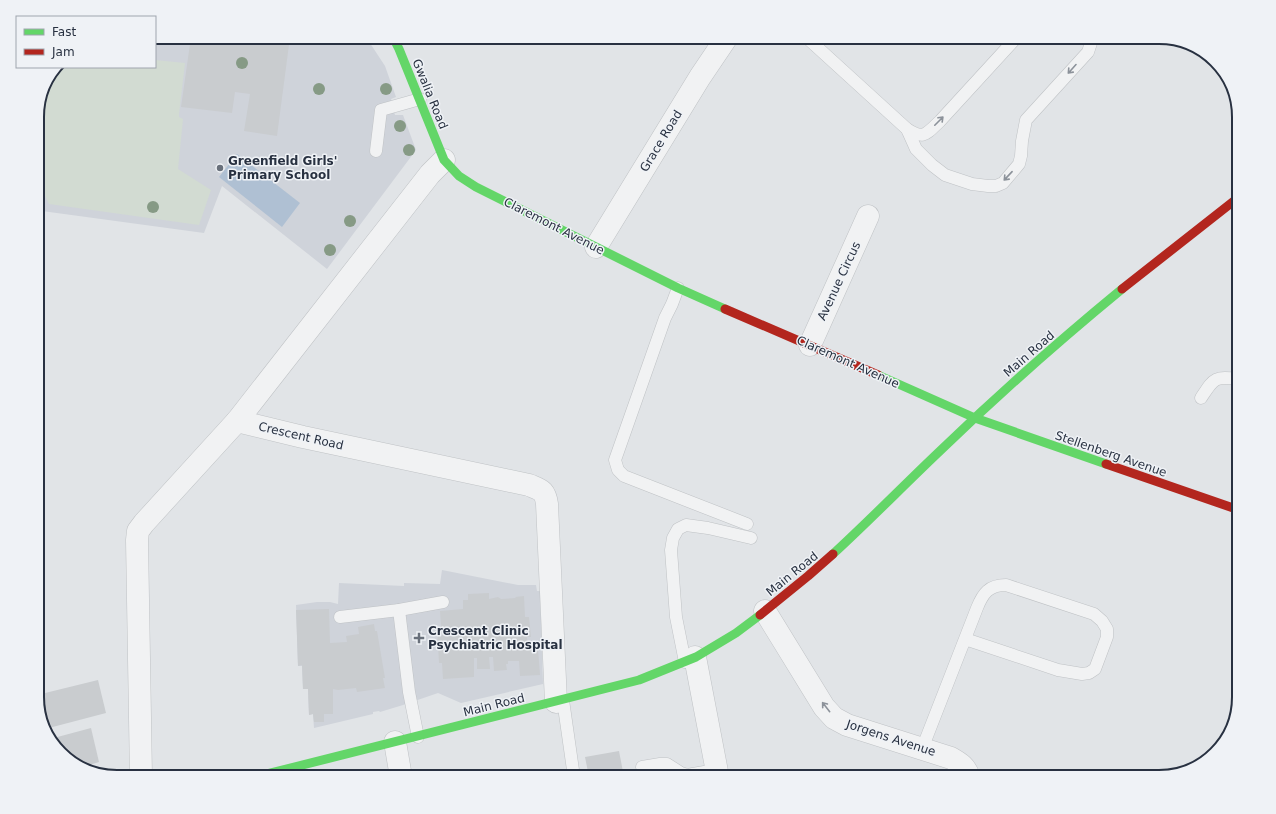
<svg xmlns="http://www.w3.org/2000/svg" width="1276" height="814" font-family="'DejaVu Sans',sans-serif">
<style>
.built{fill:#cfd3da}
.green{fill:#d2dbd2}
.water{fill:#afc0d3}
.building{fill:#c9cccf}
.lines{fill:none;stroke-linecap:round;stroke-linejoin:round}
.lane-casing{stroke:#bfc2c5;stroke-width:13}
.street-casing{stroke:#bfc2c5;stroke-width:23}
.lane{stroke:#f1f2f3;stroke-width:12}
.street{stroke:#f1f2f3;stroke-width:22}
.fast{stroke:#63d668;stroke-width:9}
.jam{stroke:#b3261e;stroke-width:9}
.tree{fill:#869a85}
.oneway{stroke:#8c929a}
.poi-dot{fill:#69707b;stroke:#eff2f6;stroke-width:1.5}
.labels{text-anchor:middle;dominant-baseline:central;stroke-width:3;stroke-linejoin:round;paint-order:stroke}
.street-label{font-size:12px;fill:#283141;stroke:#eff2f6}
.poi-label{font-size:12px;font-weight:bold;fill:#283141;stroke:#eff2f6;text-anchor:start}
.rim{fill:none;stroke:#283141;stroke-width:2}
</style>
<rect width="100%" height="100%" fill="#e1e4e7"/>
<g class="built">
<path d="M155,37h211l19,29 11,31 -5,2 4,16h8l13,35 -89,119 -105,-83 -18,47 -162,-22 -5,-10v-89l8,-30 11,-15h99z"/>
<path d="M442,570l76,15h18l1,6h3l3,93 -82,19 -23,-10 -35,12 -23,7 -1,-1 -6,1v2l-59,14 -1,-14 -4,1 -1,-26h-5l-1,-23h-4l-2,-61 21,-3h13l8,2 1,-21 65,3v-3l36,1z"/>
</g>
<path class="green" d="M155,60l30,3 -6,51v3l4,2 -5,50 33,21 -12,35 -150,-21 -12,-24v-68l8,-30 11,-15h99z"/>
<path class="water" d="M237,154l63,49 -18,24 -63,-50z"/>
<g class="building">
<path d="M191,37h99l-13,99 -33,-5 6,-37 -15,-2 -3,21 -51,-6z"/>
<path d="M489,593v6l9,-2 3,2 15,-1 -1,-1 9,-1 1,21h4l2,20h-4l1,13 10,-1 2,26 -20,1 -1,-15h-11v3h-2l1,6 -13,1 -1,-14h-4l1,12h-13v-11h-3v19l-31,2 -1,-16h-3l-2,-36 4,-1 -1,-15 23,-2v-9h5v-6z"/>
<path d="M329,609l1,34 17,-1 -1,-6 13,-2 -1,-7 16,-3 1,7h2l8,47h-2l2,10 -28,4 -1,-4 -18,2 -5,-1v25h-9v8h-10l-1,-8 -4,1 -1,-26h-5l-1,-24 -4,1 -2,-56z"/>
<path d="M98,680l8,33 -61,16 -8,-27v-7z"/>
<path d="M91,728l8,34 -16,5 -10,-3 -23,-25z"/>
<path d="M619,751l5,26h-35l-4,-20z"/>
</g>
<g class="lines">
<defs>
<g id="lane">
<path d="M806,37l101,92c17,11 19,5 33,-8l77,-84"/>
<path d="M907,129l9,20 16,16 13,10 27,9 16,2h8l7,-3 16,-19 2,-8 1,-15 4,-21 62,-68 5,-15"/>
<path d="M376,151l5,-41 39,-11"/>
<path d="M678,288l-6,16 -7,14 -50,142 3,10 6,6 123,48"/>
<path d="M1201,398c13,-20 13,-22 38,-19"/>
<path d="M399,610l10,82 9,45"/>
<path d="M340,617l59,-7 44,-8"/>
<path d="M685,662l-9,-45 -5,-67 2,-12 5,-9 8,-4 22,3 43,10"/>
<path d="M563,700l11,77"/>
<path d="M922,749l55,-141c6,-15 12,-23 29,-23l88,29 8,7 5,8v8l-12,32 -6,4 -7,1 -24,-4 -93,-31"/>
<path d="M642,767l18,-3h7l14,9 6,2 29,-5"/>
</g>
<g id="street">
<path d="M596,247l104,-170 27,-40"/>
<path d="M810,345l58,-129"/>
<path d="M237,421l66,16 226,48c12,5 16,5 18,19l9,198"/>
<path d="M765,611l59,96 10,11 13,7 104,33c9,5 15,9 18,19"/>
<path d="M695,657l23,120"/>
<path d="M395,742l6,35"/>
<path d="M141,777l-4,-237 1,-9 6,-8 93,-102 193,-247 14,-14"/>
</g>
</defs>
<use href="#lane" class="lane-casing"/>
<use href="#street" class="street-casing"/>
<use href="#lane" class="lane"/>
<use href="#street" class="street"/>
<g class="fast">
<path d="M393,37l6,12 45,111 15,16 17,11 202,101 47,21"/>
<path d="M878,375l97,43 131,46"/>
<path d="M833,554c37,-34 72,-70 109,-105 58,-56 118,-109 180,-160"/>
<path d="M255,777l384,-97 57,-23 40,-24 24,-18"/>
</g>
<g class="jam">
<path d="M1122,289l117,-92"/>
<path d="M725,309l153,66"/>
<path d="M1106,464l133,46"/>
<path d="M760,615l48,-39 25,-22"/>
</g>
</g>
<g class="tree">
<circle cx="242" cy="63" r="6"/>
<circle cx="319" cy="89" r="6"/>
<circle cx="386" cy="89" r="6"/>
<circle cx="400" cy="126" r="6"/>
<circle cx="409" cy="150" r="6"/>
<circle cx="153" cy="207" r="6"/>
<circle cx="350" cy="221" r="6"/>
<circle cx="330" cy="250" r="6"/>
</g>
<defs><path id="oneway-shaft" d="M-6 0H5M1.5-3L5.5 0L1.5 3" fill="none" stroke-width="1.6" stroke-linecap="round" stroke-linejoin="round"/></defs>
<g class="oneway">
<use href="#oneway-shaft" transform="translate(1072 69) rotate(132)"/>
<use href="#oneway-shaft" transform="translate(939 121) rotate(-45)"/>
<use href="#oneway-shaft" transform="translate(1008 176) rotate(133)"/>
<use href="#oneway-shaft" transform="translate(826 707) rotate(-128)"/>
</g>
<g class="poi-dot">
<circle cx="220" cy="168" r="4"/>
<path d="M417 632h4v4h4v4h-4v4h-4v-4h-4v-4h4z"/>
</g>
<g class="labels">
<g class="street-label">
<text transform="translate(430 94) rotate(68)">Gwalia Road</text>
<text transform="translate(661 141) rotate(-59)">Grace Road</text>
<text transform="translate(554 226) rotate(27)">Claremont Avenue</text>
<text transform="translate(839 281) rotate(-65)">Avenue Circus</text>
<text transform="translate(1029 354) rotate(-41)">Main Road</text>
<text transform="translate(848 362) rotate(24)">Claremont Avenue</text>
<text transform="translate(301 436) rotate(13)">Crescent Road</text>
<text transform="translate(1111 454) rotate(19)">Stellenberg Avenue</text>
<text transform="translate(792 574) rotate(-39)">Main Road</text>
<text transform="translate(494 705) rotate(-14)">Main Road</text>
<text transform="translate(891 738) rotate(18)">Jorgens Avenue</text>
</g>
<g class="poi-label">
<text x="228" y="161">Greenfield Girls'<tspan x="228" dy="14">Primary School</tspan></text>
<text x="428" y="631">Crescent Clinic<tspan x="428" dy="14">Psychiatric Hospital</tspan></text>
</g>
</g>
<path d="M0 0H1276V814H0ZM117 44H1159A73 73 0 0 1 1232 117V697A73 73 0 0 1 1159 770H117A73 73 0 0 1 44 697V117A73 73 0 0 1 117 44Z" fill="#eff2f6" fill-rule="evenodd"/>
<path class="rim" d="M117 44H1159A73 73 0 0 1 1232 117V697A73 73 0 0 1 1159 770H117A73 73 0 0 1 44 697V117A73 73 0 0 1 117 44Z"/>
<rect x="16" y="16" width="140" height="52" fill="#eff2f6" stroke="#9fa5ae"/>
<rect x="24" y="29" width="20" height="6" fill="#63d668" stroke="#9fa5ae"/>
<text x="52" y="36" font-size="12" fill="#283141">Fast</text>
<rect x="24" y="49" width="20" height="6" fill="#b3261e" stroke="#9fa5ae"/>
<text x="52" y="56" font-size="12" fill="#283141">Jam</text>
</svg>
